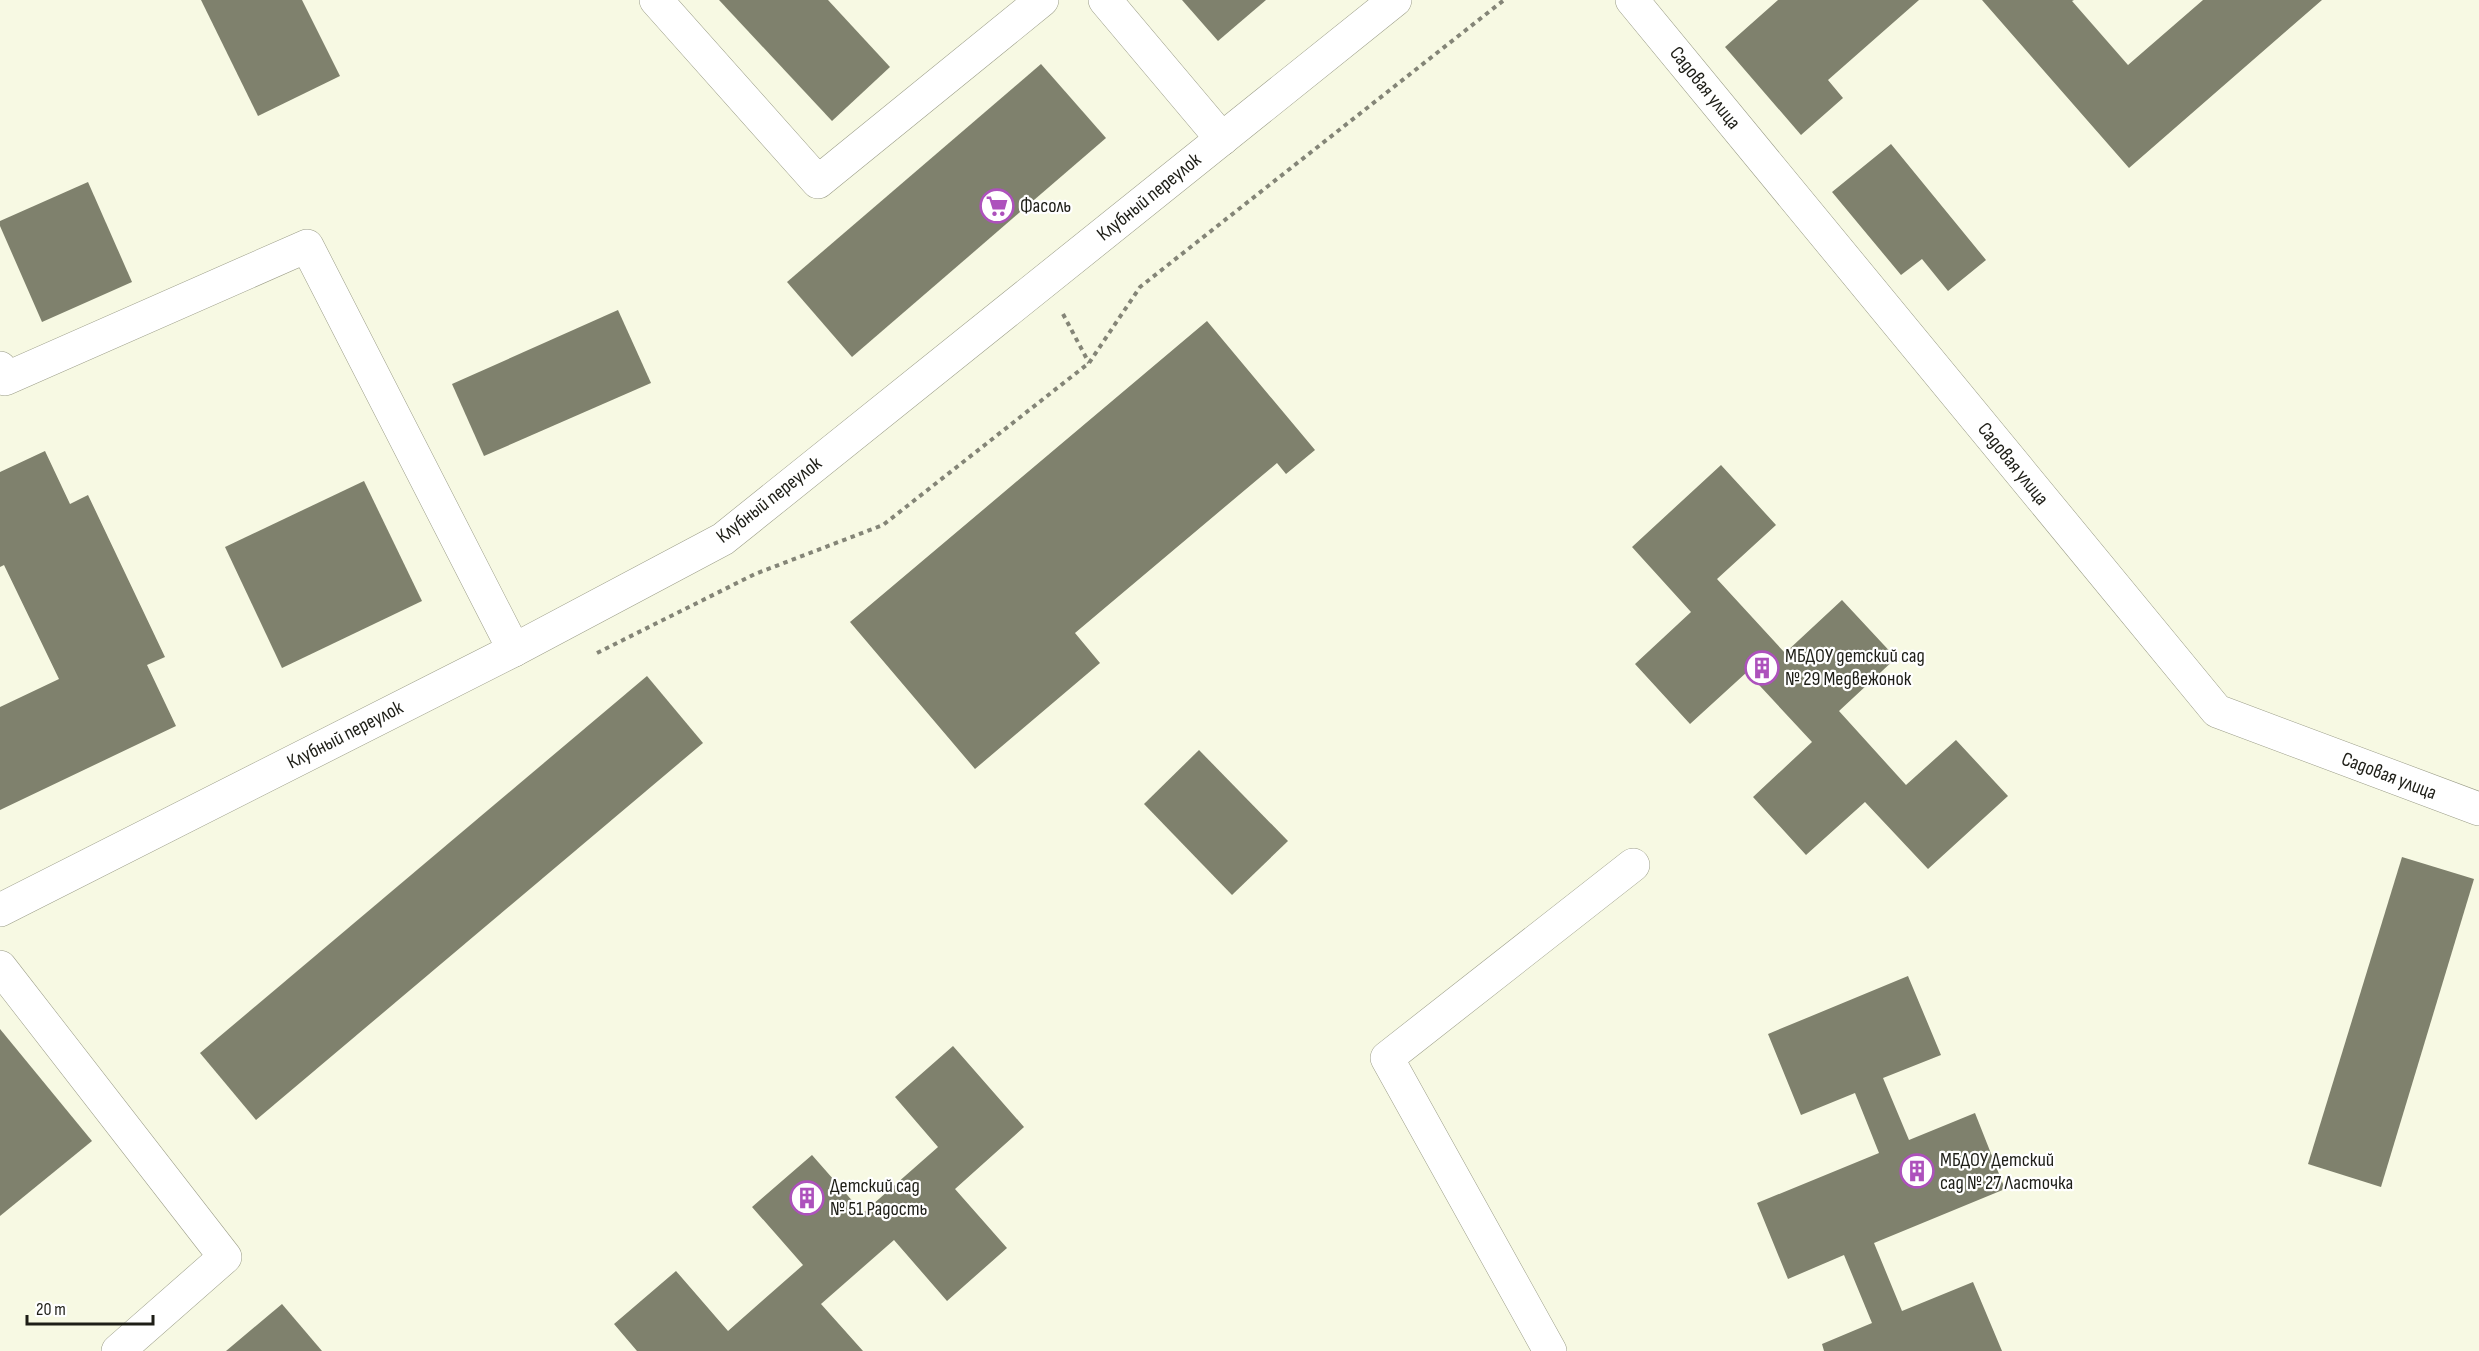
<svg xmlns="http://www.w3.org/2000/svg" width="2479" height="1351" font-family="'Sofia Sans Condensed',sans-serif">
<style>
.building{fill:#7f816d}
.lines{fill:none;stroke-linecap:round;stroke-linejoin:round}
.minor-casing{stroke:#9b9d88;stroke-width:34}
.path{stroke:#848577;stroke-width:4;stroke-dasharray:4.5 4.5;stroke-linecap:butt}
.minor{stroke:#fff;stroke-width:33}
.labels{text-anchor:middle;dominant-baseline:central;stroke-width:4.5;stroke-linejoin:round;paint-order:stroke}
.street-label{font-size:20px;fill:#1e1e17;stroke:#fff}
.poi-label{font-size:20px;fill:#1e1e17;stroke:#fff;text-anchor:start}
</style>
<rect width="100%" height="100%" fill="#f7f9e3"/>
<g class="building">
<path d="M201,0h101l38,76 -82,40z"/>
<path d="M719,0h109l62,67 -58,54z"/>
<path d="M1182,0h84l-48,41z"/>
<path d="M1778,0h141l-91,80 15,18 -42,37 -76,-88z"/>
<path d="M1982,0h92l-2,1 56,64 75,-65h119l-193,168z"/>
<path d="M1041,64l65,74 -254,219 -65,-75z"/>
<path d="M1891,144l95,116 -38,31 -26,-32 -21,16 -69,-83z"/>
<path d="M88,182l44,100 -90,40 -42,-96v-5z"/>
<path d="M618,310l33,73 -167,73 -32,-72z"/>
<path d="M1207,321l108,129 -29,24 -9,-11 -202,170 25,30 -125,106 -125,-147z"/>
<path d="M45,451l25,53 18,-9 77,162 -18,8 29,61 -176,84v-103l59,-28 -55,-114 -4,2v-95z"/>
<path d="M1721,465l55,60 -59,54 68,74 57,-53 54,58 -57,53 67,74 50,-45 52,56 -80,73 -63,-67 -59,53 -53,-58 59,-55 -65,-70 -57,52 -55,-60 56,-52 -59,-65z"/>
<path d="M364,481l58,120 -140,67 -57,-121z"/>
<path d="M647,676l56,67 -447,377 -56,-67z"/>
<path d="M1199,750l89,91 -56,54 -88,-91z"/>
<path d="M2402,857l72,22 -93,308 -73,-23z"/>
<path d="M1908,976l33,79 -58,23 26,62 66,-27 30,76 -131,54 28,68 71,-29 29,69h-178l-2,-7 50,-21 -28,-68 -56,24 -31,-76 122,-50 -24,-60 -54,22 -33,-81z"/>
<path d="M0,1029l92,112 -92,75z"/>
<path d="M953,1046l71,81 -69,62 52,59 -60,53 -53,-61 -73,64 42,47h-226l-23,-27 62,-53 52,60 75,-66 -51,-58 60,-52 51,58 75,-66 -43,-50z"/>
<path d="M282,1304l40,47h-96z"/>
</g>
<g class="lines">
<defs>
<g id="minor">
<path d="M656,0l162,182 224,-182"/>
<path d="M1105,0l117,139"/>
<path d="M1632,0l585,711 262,98"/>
<path d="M0,368l5,11 302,-133 207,404"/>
<path d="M0,910l514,-260 209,-111 672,-539"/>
<path d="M0,967l225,290 -107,94"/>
<path d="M1550,1351l-163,-293 246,-193"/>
</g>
</defs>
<use href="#minor" class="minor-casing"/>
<g class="path">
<path d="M1063,314l26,49"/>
<path d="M597,653l158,-79 128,-49 206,-162 51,-76 364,-287"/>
</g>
<use href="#minor" class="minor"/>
</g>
<defs>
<symbol id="supermarket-ring" viewBox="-11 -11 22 22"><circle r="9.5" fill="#fff" stroke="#ad51bc" stroke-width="1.5"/><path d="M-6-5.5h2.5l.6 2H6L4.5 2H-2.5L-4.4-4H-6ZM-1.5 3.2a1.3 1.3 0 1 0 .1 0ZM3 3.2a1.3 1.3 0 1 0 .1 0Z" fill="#ad51bc"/></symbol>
<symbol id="building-ring" viewBox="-11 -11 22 22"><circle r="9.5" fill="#fff" stroke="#ad51bc" stroke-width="1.5"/><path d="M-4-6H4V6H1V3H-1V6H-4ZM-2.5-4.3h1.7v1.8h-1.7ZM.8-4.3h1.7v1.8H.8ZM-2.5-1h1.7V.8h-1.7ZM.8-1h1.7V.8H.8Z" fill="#ad51bc"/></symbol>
</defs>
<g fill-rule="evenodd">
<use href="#supermarket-ring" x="978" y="187" width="38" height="38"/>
<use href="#building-ring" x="1743" y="649" width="38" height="38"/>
<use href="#building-ring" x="1898" y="1152" width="38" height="38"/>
<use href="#building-ring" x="788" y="1179" width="38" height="38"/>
</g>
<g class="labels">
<g class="street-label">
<text transform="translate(1705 88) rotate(51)">Садовая улица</text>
<text transform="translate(1149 197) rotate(-39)">Клубный переулок</text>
<text transform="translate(2013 464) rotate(51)">Садовая улица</text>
<text transform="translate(769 500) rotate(-38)">Клубный переулок</text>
<text transform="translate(345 735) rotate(-27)">Клубный переулок</text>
<text transform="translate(2389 776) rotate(21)">Садовая улица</text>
</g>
<g class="poi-label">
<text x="1020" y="206">Фасоль</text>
<text x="1785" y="656">МБДОУ детский сад<tspan x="1785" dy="23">№ 29 Медвежонок</tspan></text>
<text x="1940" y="1160">МБДОУ Детский<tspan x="1940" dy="23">сад № 27 Ласточка</tspan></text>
<text x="830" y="1186">Детский сад<tspan x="830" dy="23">№ 51 Радость</tspan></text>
</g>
</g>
<path d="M27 1315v9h126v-9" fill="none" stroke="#1e1e17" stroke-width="3"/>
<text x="36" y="1315" font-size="18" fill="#1e1e17" stroke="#ffffff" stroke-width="4.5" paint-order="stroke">20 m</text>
</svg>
